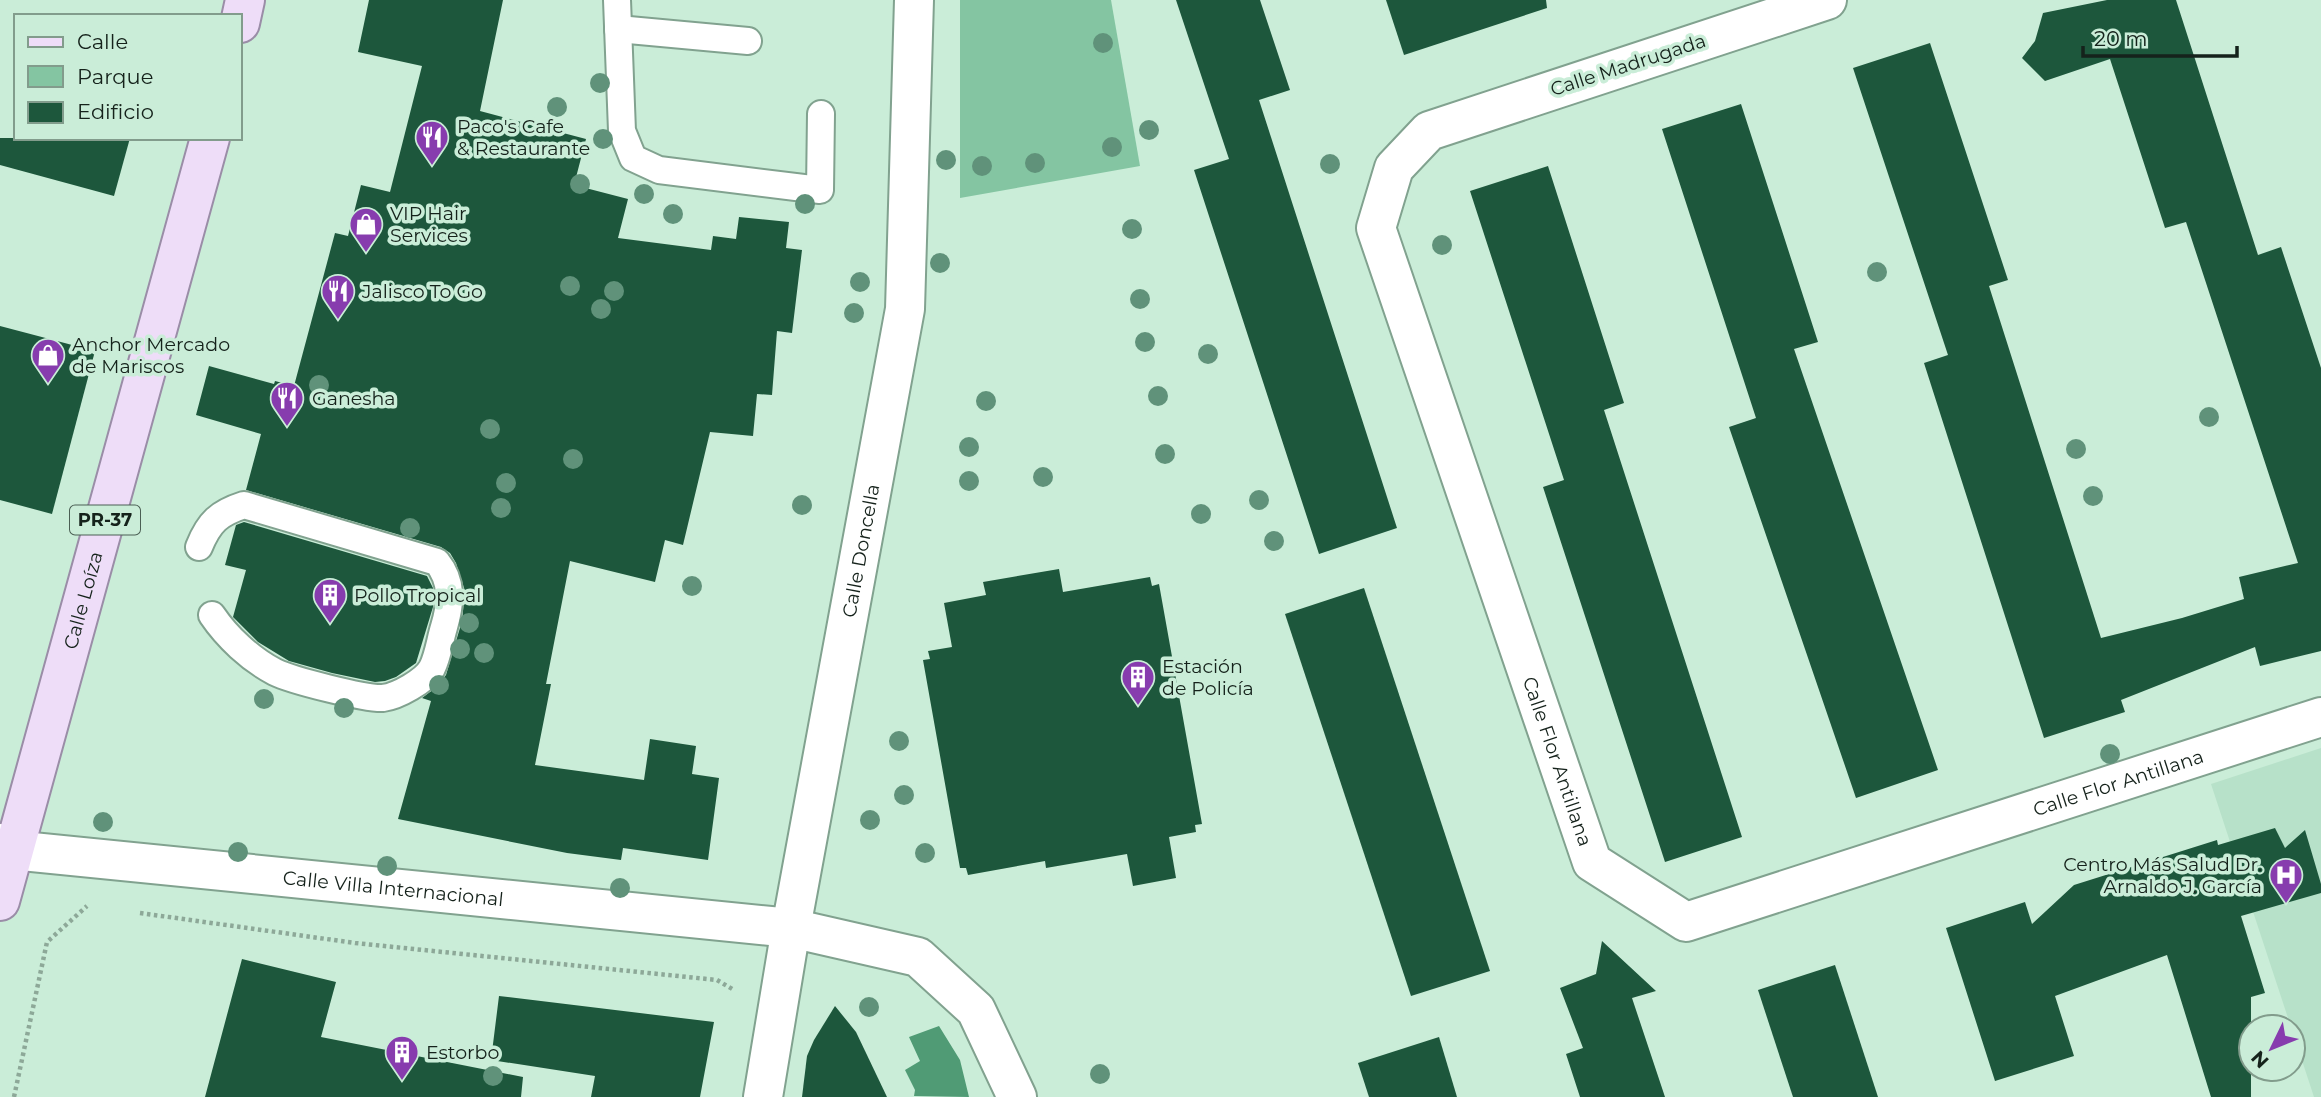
<svg xmlns="http://www.w3.org/2000/svg" width="2321" height="1097" font-family="Montserrat,sans-serif">
<style>
.built{fill:#b7e1c9}
.green{fill:#84c5a2}
.water{fill:#509b75}
.building{fill:#1d573c}
.lines{fill:none;stroke-linecap:round;stroke-linejoin:round}
.lane-casing{stroke:#81a28f;stroke-width:30}
.street-casing{stroke:#81a28f;stroke-width:42}
.primary-casing{stroke:#9a8da7;stroke-width:42}
.path{stroke:#8da898;stroke-width:4.5;stroke-dasharray:3.5 3.5;stroke-linecap:butt}
.lane{stroke:#fff;stroke-width:26}
.street{stroke:#fff;stroke-width:38}
.primary{stroke:#eeddf8;stroke-width:38}
.tree{fill:#60927a}
.labels{text-anchor:middle;dominant-baseline:central;stroke-width:7;stroke-linejoin:round;paint-order:stroke}
.shield{fill:#caedd8;stroke:#4b5f54;stroke-width:2}
.shield-label{font-size:18px;font-weight:bold;fill:#15221b}
.street-label{font-size:19px;fill:#15221b;stroke:#caedd8}
.poi-label{font-size:19px;fill:#15221b;stroke:#caedd8;text-anchor:start}
</style>
<rect width="100%" height="100%" fill="#caedd8"/>
<path class="built" d="M2321,748v349h-7l-21,-64v-6h-2l-80,-243z"/>
<path class="green" d="M960,0h151l29,166 -180,32z"/>
<path class="water" d="M939,1026l21,34 9,37 -55,-1 1,-6 -10,-20 15,-9 -11,-24z"/>
<g class="building">
<path d="M369,0h134l-23,111 106,28 -12,46 54,14 -10,39 93,12 2,-14 23,3 3,-22 50,5 -3,26 16,2 -10,83 -15,-2 -5,64 -15,-1 -4,42 -43,-4 -27,113 -18,-5 -10,42 -85,-21 -24,123h5l-16,81 109,15 6,-41 46,7 -4,28 27,4 -11,82 -85,-12 -2,12 -54,-7 -169,-34 33,-118 -9,-3 12,-9 12,-14 16,-54 3,-30 -9,-28 -6,-10 -9,-6 -195,-57 15,-56 -65,-19 13,-49 65,18 1,-3 19,5 41,-153 13,3 13,-51 29,7 32,-126 -64,-14z"/>
<path d="M1176,0h84l30,90 -31,10 138,428 -78,26 -125,-384 35,-11z"/>
<path d="M1386,0h160l1,8 -143,47z"/>
<path d="M2107,0h69l82,255 23,-8 40,121v283l-61,15 -5,-19 -134,53 4,12 -81,26 -120,-375 24,-8 -95,-287 77,-25 78,237 -19,6 112,352 81,-20 62,-19 -5,-22 59,-14 -112,-341 -21,6 -55,-169 -65,22 -23,-23 13,-17 8,-28z"/>
<path d="M1741,104l77,238 -24,7 144,421 -82,28 -127,-371 27,-9 -94,-289z"/>
<path d="M0,138h130l-16,58 -114,-31z"/>
<path d="M1548,166l76,237 -20,7 138,427 -77,25 -122,-375 21,-7 -94,-289z"/>
<path d="M0,326l95,25 -43,163 -52,-14z"/>
<path d="M244,522l183,54 6,12v19l-17,56 -20,14 -11,4 -10,1 -43,-9 -43,-12 -31,-19 -25,-25 13,-47 -21,-5 11,-40z"/>
<path d="M1059,569l4,23 87,-15 2,9 7,-2 43,240 -7,1 1,7 -27,5 7,41 -43,8 -6,-32 -81,14 -1,-7 -77,14 -2,-7h-6l-37,-208 7,-1 -2,-8 24,-4 -8,-44 42,-8 -3,-13z"/>
<path d="M1364,588l126,383 -79,25 -126,-382z"/>
<path d="M2275,828l10,20 20,-18 16,54v9l-80,23 24,77 -14,4v100h-40l-44,-142 -112,41 19,60 -79,25 -49,-153 79,-26 7,22 42,-39 143,-45 1,5z"/>
<path d="M1602,941l54,50 -24,7 33,99h-85l-14,-43 17,-6 -23,-60 36,-14z"/>
<path d="M242,959l94,23 -15,55 202,40 -2,20h-316z"/>
<path d="M1835,965l43,132h-85l-35,-107z"/>
<path d="M499,996l215,26 -14,75h-109l4,-21 -104,-16z"/>
<path d="M835,1006l21,26 31,65h-85l5,-41 7,-16z"/>
<path d="M1439,1037l18,60h-88l-11,-34z"/>
</g>
<g class="lines">
<defs>
<g id="lane">
<path d="M617,0l5,131 11,27 26,12 161,20 1,-76"/>
<path d="M618,29l130,12"/>
<path d="M199,547c10,-25 20,-34 45,-42l193,57c16,20 14,41 7,65 -4,13 -6,29 -12,41 -7,13 -34,28 -49,30 -18,1 -92,-18 -108,-26 -25,-13 -48,-35 -63,-57"/>
</g>
<g id="street">
<path id="s1" d="M1827,0l-398,131 -35,37 -18,60 216,634 94,60 635,-205"/>
<path id="s2" d="M0,843l12,7 779,78 127,29 58,53 41,87"/>
<path id="s3" d="M763,1097l28,-169 114,-619 9,-309"/>
</g>
<g id="primary">
<path d="M240,23l5,-23"/>
<path id="s4" d="M0,901l210,-763"/>
</g>
</defs>
<use href="#lane" class="lane-casing"/>
<use href="#street" class="street-casing"/>
<use href="#primary" class="primary-casing"/>
<g class="path">
<path d="M140,913l215,30 362,37 17,10"/>
<path d="M14,1097l33,-155 40,-36"/>
</g>
<use href="#lane" class="lane"/>
<use href="#street" class="street"/>
<use href="#primary" class="primary"/>
</g>
<g class="tree">
<circle cx="1103" cy="43" r="10"/>
<circle cx="600" cy="83" r="10"/>
<circle cx="557" cy="107" r="10"/>
<circle cx="1149" cy="130" r="10"/>
<circle cx="603" cy="139" r="10"/>
<circle cx="1112" cy="147" r="10"/>
<circle cx="946" cy="160" r="10"/>
<circle cx="1035" cy="163" r="10"/>
<circle cx="1330" cy="164" r="10"/>
<circle cx="982" cy="166" r="10"/>
<circle cx="580" cy="184" r="10"/>
<circle cx="644" cy="194" r="10"/>
<circle cx="805" cy="204" r="10"/>
<circle cx="673" cy="214" r="10"/>
<circle cx="1132" cy="229" r="10"/>
<circle cx="1442" cy="245" r="10"/>
<circle cx="940" cy="263" r="10"/>
<circle cx="1877" cy="272" r="10"/>
<circle cx="860" cy="282" r="10"/>
<circle cx="570" cy="286" r="10"/>
<circle cx="614" cy="291" r="10"/>
<circle cx="1140" cy="299" r="10"/>
<circle cx="601" cy="309" r="10"/>
<circle cx="854" cy="313" r="10"/>
<circle cx="1145" cy="342" r="10"/>
<circle cx="1208" cy="354" r="10"/>
<circle cx="319" cy="385" r="10"/>
<circle cx="1158" cy="396" r="10"/>
<circle cx="986" cy="401" r="10"/>
<circle cx="2209" cy="417" r="10"/>
<circle cx="490" cy="429" r="10"/>
<circle cx="969" cy="447" r="10"/>
<circle cx="2076" cy="449" r="10"/>
<circle cx="1165" cy="454" r="10"/>
<circle cx="573" cy="459" r="10"/>
<circle cx="1043" cy="477" r="10"/>
<circle cx="969" cy="481" r="10"/>
<circle cx="506" cy="483" r="10"/>
<circle cx="2093" cy="496" r="10"/>
<circle cx="1259" cy="500" r="10"/>
<circle cx="802" cy="505" r="10"/>
<circle cx="501" cy="508" r="10"/>
<circle cx="1201" cy="514" r="10"/>
<circle cx="410" cy="528" r="10"/>
<circle cx="1274" cy="541" r="10"/>
<circle cx="692" cy="586" r="10"/>
<circle cx="469" cy="623" r="10"/>
<circle cx="460" cy="649" r="10"/>
<circle cx="484" cy="653" r="10"/>
<circle cx="439" cy="685" r="10"/>
<circle cx="264" cy="699" r="10"/>
<circle cx="344" cy="708" r="10"/>
<circle cx="899" cy="741" r="10"/>
<circle cx="2110" cy="754" r="10"/>
<circle cx="904" cy="795" r="10"/>
<circle cx="870" cy="820" r="10"/>
<circle cx="103" cy="822" r="10"/>
<circle cx="238" cy="852" r="10"/>
<circle cx="925" cy="853" r="10"/>
<circle cx="387" cy="866" r="10"/>
<circle cx="620" cy="888" r="10"/>
<circle cx="869" cy="1007" r="10"/>
<circle cx="1100" cy="1074" r="10"/>
<circle cx="493" cy="1076" r="10"/>
</g>
<defs>
<symbol id="restaurant-pin" viewBox="-11 -11 22 30"><path d="M0 17L-7.5 6A9.5 9.5 0 1 1 7.5 6Z" fill="#873cae" stroke="#caedd8"/><path d="M-5-6h1v4h1v-4h1v4h1v-4h1v5L-1.5 .5V6h-2V.5L-5-1ZM5-6V6H3V1.5H1.5Q1.5-4 5-6Z" fill="#fff"/></symbol>
<symbol id="shop-pin" viewBox="-11 -11 22 30"><path d="M0 17L-7.5 6A9.5 9.5 0 1 1 7.5 6Z" fill="#873cae" stroke="#caedd8"/><path d="M-5-2.5h2.3a2.7 3.5 0 0 1 5.4 0H5L5.5 6h-11ZM-1.5-2.5h3a1.5 2.3 0 0 0-3 0Z" fill="#fff"/></symbol>
<symbol id="building-pin" viewBox="-11 -11 22 30"><path d="M0 17L-7.5 6A9.5 9.5 0 1 1 7.5 6Z" fill="#873cae" stroke="#caedd8"/><path d="M-4-6H4V6H1V3H-1V6H-4ZM-2.5-4.3h1.7v1.8h-1.7ZM.8-4.3h1.7v1.8H.8ZM-2.5-1h1.7V.8h-1.7ZM.8-1h1.7V.8H.8Z" fill="#fff"/></symbol>
<symbol id="hospital-pin" viewBox="-11 -11 22 30"><path d="M0 17L-7.5 6A9.5 9.5 0 1 1 7.5 6Z" fill="#873cae" stroke="#caedd8"/><path d="M-5-5h3v3.5h4V-5h3V5h-3V1.5h-4V5h-3Z" fill="#fff"/></symbol>
</defs>
<g fill-rule="evenodd">
<use href="#restaurant-pin" x="413" y="118" width="38" height="52"/>
<use href="#shop-pin" x="347" y="205" width="38" height="52"/>
<use href="#restaurant-pin" x="319" y="272" width="38" height="52"/>
<use href="#shop-pin" x="29" y="336" width="38" height="52"/>
<use href="#restaurant-pin" x="268" y="379" width="38" height="52"/>
<use href="#building-pin" x="311" y="576" width="38" height="52"/>
<use href="#building-pin" x="1119" y="658" width="38" height="52"/>
<use href="#hospital-pin" x="2267" y="856" width="38" height="52"/>
<use href="#building-pin" x="383" y="1033" width="38" height="52"/>
</g>
<g class="labels">
<rect class="shield" x="70" y="505.5" width="70" height="29" rx="5"/>
<g class="shield-label">
<text x="105" y="520">PR-37</text>
</g>
<g class="street-label">
<text transform="translate(1628 65) rotate(-18)">Calle Madrugada</text>
<text stroke="none"><textPath href="#s3" startOffset="555">Calle Doncella</textPath></text>
<text stroke="none"><textPath href="#s4" startOffset="312">Calle Loíza</textPath></text>
<text stroke="none"><textPath href="#s1" startOffset="1096">Calle Flor Antillana</textPath></text>
<text stroke="none"><textPath href="#s1" startOffset="1768">Calle Flor Antillana</textPath></text>
<text stroke="none"><textPath href="#s2" startOffset="397">Calle Villa Internacional</textPath></text>
</g>
<g class="poi-label">
<text x="457" y="126">Paco's Cafe<tspan x="457" dy="22">&amp; Restaurante</tspan></text>
<text x="390" y="213">VIP Hair<tspan x="390" dy="22">Services</tspan></text>
<text x="362" y="291">Jalisco To Go</text>
<text x="72" y="344">Anchor Mercado<tspan x="72" dy="22">de Mariscos</tspan></text>
<text x="312" y="398">Ganesha</text>
<text x="354" y="595">Pollo Tropical</text>
<text x="1162" y="666">Estación<tspan x="1162" dy="22">de Policía</tspan></text>
<text x="2262" y="864" text-anchor="end">Centro Más Salud Dr.<tspan x="2262" dy="22">Arnaldo J. García</tspan></text>
<text x="426" y="1052">Estorbo</text>
</g>
</g>
<rect x="14" y="14" width="228" height="126" fill="#caedd8" stroke="#829c8c" stroke-width="2"/>
<rect x="28" y="37" width="35" height="10" fill="#eeddf8" stroke="#829c8c" stroke-width="2"/>
<text x="77" y="49" font-size="21" fill="#15221b">Calle</text>
<rect x="28" y="66" width="35" height="21" fill="#84c5a2" stroke="#829c8c" stroke-width="2"/>
<text x="77" y="84" font-size="21" fill="#15221b">Parque</text>
<rect x="28" y="102" width="35" height="21" fill="#1d573c" stroke="#829c8c" stroke-width="2"/>
<text x="77" y="119" font-size="21" fill="#15221b">Edificio</text>
<g transform="translate(2272 1048) rotate(227)"><circle r="33" fill="#caedd8" stroke="#829c8c" stroke-width="2"/>
<path d="M0-5L12 26L0 18L-12 26Z" fill="#873cae"/>
<text y="-10" font-size="19" font-weight="bold" text-anchor="middle" fill="#15221b">N</text>
</g>
<path d="M2083 46v10h154v-10" fill="none" stroke="#15221b" stroke-width="3.5"/>
<text x="2094" y="46" font-size="21" fill="#15221b" stroke="#caedd8" stroke-width="5" paint-order="stroke">20 m</text>
</svg>
